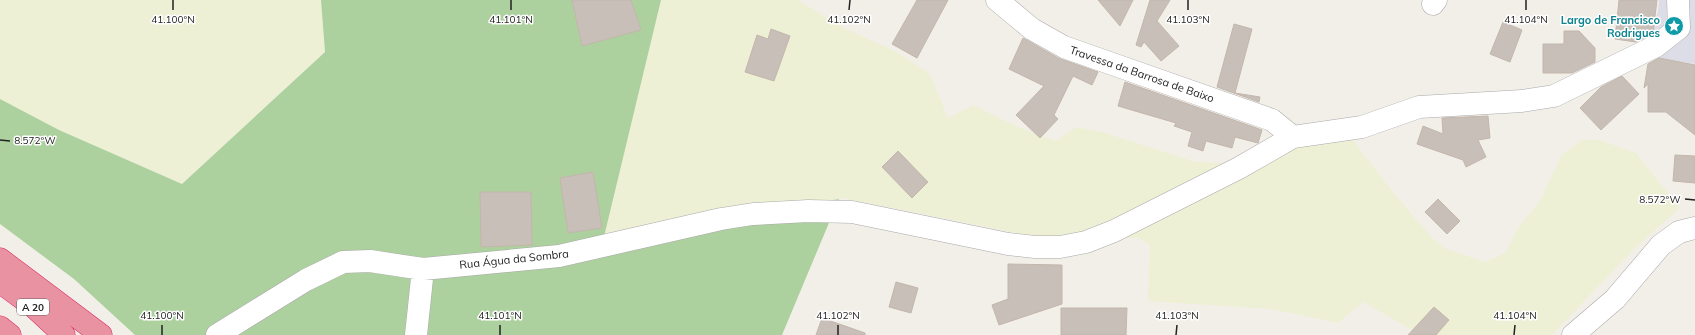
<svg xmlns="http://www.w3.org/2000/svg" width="1695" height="335" font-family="Mulish,sans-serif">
	<rect width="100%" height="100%" fill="#f2efe9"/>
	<!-- farmland -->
	<path fill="#eef0d5" d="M0,0h347l-1,32 -164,152 -182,-80z
		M661,0h137l46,28 53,24 33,22 18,44 25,-13 47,23 36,13 20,-14 29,6 91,29 57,2 59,-23 41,-1 38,50 42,49 14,10 38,13 20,-9 15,-28 20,-24 21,-45 20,-16h19l36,13 44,55 -47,42 -81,85h-131l-58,-33 -25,21 -67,-14 -123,-8 2,-56 -12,-7h-96l-199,-40 -179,30 -62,13z"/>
	<!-- forest -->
	<path fill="#add19e" d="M321,0h340l-58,241 61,-13 175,-29 -57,136h-647l-61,-56 -74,-55v-125l59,31 123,54 143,-132z"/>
	<!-- plaza -->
	<path fill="#dddde8" d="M1659,0h36v64l-42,-6 -5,-17 10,-30z"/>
	<!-- building -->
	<path fill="#c7bfb8" stroke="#c4b6ab" d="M572,0h59l10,30 -59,16z
		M917,0h31l-31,58 -25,-14z
		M1098,0h35l-13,26z
		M1150,0h20l-13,21 22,25 -18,15 -17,-19 -3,5 -5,-2z
		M1619,0h38l-4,33 -17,9 -21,-3z
		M1503,22l19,8 -12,32 -20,-8z
		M1234,24l18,5 -17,64 25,4 -1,5 -42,-15z
		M771,29l19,7 -16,45 -29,-9 12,-37 11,4z
		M1564,31h15l16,17v14l-23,11h-29v-29h21z
		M1023,38l35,20 40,14 -6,13 -19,-9 -19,39 4,4 -18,19 -24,-23 28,-29 -35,-17z
		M1659,58l36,7v70l-29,-23h-18v-28l-4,4 4,-24z
		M1622,76l17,18 -38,36 -21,-22 21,-21z
		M1125,82l137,48 -4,13 -23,-6 -3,11 -26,-7 -3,10 -15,-5 4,-14 -18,-6 2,-3 -58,-17z
		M1488,116l2,22 -12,2 8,17 -20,10 -3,-7 -46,-16 6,-18 20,8 -1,-16z
		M898,151l30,31 -16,16 -30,-31z
		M1675,155l20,1v27l-22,-2z
		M593,172l9,56 -34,5 -8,-55z
		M480,192h51l1,53 -51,2z
		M1438,199l22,22 -13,13 -22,-22z
		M1008,264l54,1v39l-63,21 -7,-20 16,-6z
		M896,282l22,6 -7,25 -22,-6z
		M1434,307l15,13 -13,15h-28z
		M1061,308h66l-1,27h-65z
		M822,318l43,15v2h-49z"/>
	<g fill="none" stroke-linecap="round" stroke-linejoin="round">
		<!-- minor casing -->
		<g stroke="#a9a9a9" stroke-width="23">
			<path id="minor" d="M997,0l35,29 32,18 208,73 21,17
				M1678,0l1,28
				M1433,4l3,-4
				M217,335l89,-55 37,-18 27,-1 53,8 136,-13 162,-37 32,-5 55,-3 44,1 156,32 27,3h25l26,-5 28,-11 125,-63 54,-31 69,-10 57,-20 103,-6 32,-5 102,-50 23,-18
				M416,335l7,-66
				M1573,335l42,-36 46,-54 18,-13 16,-4"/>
		</g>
		<!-- highway casing -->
		<g stroke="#dc2a67" stroke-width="23">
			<path id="highway" d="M0,259l101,76
				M0,282l34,25 30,28
				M0,327l10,8"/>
		</g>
		<!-- minor -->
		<use href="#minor" stroke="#fff" stroke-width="22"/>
		<!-- highway -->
		<use href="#highway" stroke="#e892a2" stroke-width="22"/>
	</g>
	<!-- ticks -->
	<path fill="none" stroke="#222" stroke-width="1.5" d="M173,10v-10M511,10v-10M849,10l1,-10M1188,10v-10M1526,10v-10M0,140l10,1M1685,199l10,1M162,335v-10M500,335v-10M838,335v-10M1176,335l1,-10M1514,335l1,-10"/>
	<!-- icons -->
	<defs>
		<g id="sight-disc" transform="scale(1)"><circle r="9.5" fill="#0f9aa8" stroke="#fff"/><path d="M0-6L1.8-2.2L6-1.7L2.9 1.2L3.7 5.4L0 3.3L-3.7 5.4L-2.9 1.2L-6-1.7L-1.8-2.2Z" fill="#fff"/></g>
	</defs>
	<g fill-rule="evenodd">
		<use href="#sight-disc" x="1674" y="26"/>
	</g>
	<g text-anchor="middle" stroke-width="3" stroke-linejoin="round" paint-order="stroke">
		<!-- shield labels -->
		<rect fill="#fff" stroke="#646464" stroke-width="1" x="17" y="299" width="32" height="16" rx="3"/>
		<g font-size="10" font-weight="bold" fill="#222">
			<text x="33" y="311">A 20</text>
		</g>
		<!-- culture labels -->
		<g font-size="11" font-weight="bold" fill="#0d838f" stroke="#fff" text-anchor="end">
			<text x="1660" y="24">Largo de Francisco<tspan x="1660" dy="13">Rodrigues</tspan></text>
		</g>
		<!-- street labels -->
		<g font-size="11" fill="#222" stroke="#fff">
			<text transform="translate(1142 74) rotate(19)" y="4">Travessa da Barrosa de Baixo</text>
			<text transform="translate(514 259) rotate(-6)" y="4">Rua Água da Sombra</text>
		</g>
	</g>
	<g font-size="10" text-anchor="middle" fill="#222" stroke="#fff" stroke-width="3" stroke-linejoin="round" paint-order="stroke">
		<text x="173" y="23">41.100°N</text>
		<text x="511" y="23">41.101°N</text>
		<text x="849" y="23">41.102°N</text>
		<text x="1188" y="23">41.103°N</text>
		<text x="1526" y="23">41.104°N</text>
		<text x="35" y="144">8.572°W</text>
		<text x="1660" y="203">8.572°W</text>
		<text x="162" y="319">41.100°N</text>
		<text x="500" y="319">41.101°N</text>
		<text x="838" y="319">41.102°N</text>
		<text x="1177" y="319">41.103°N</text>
		<text x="1515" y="319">41.104°N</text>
	</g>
</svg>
